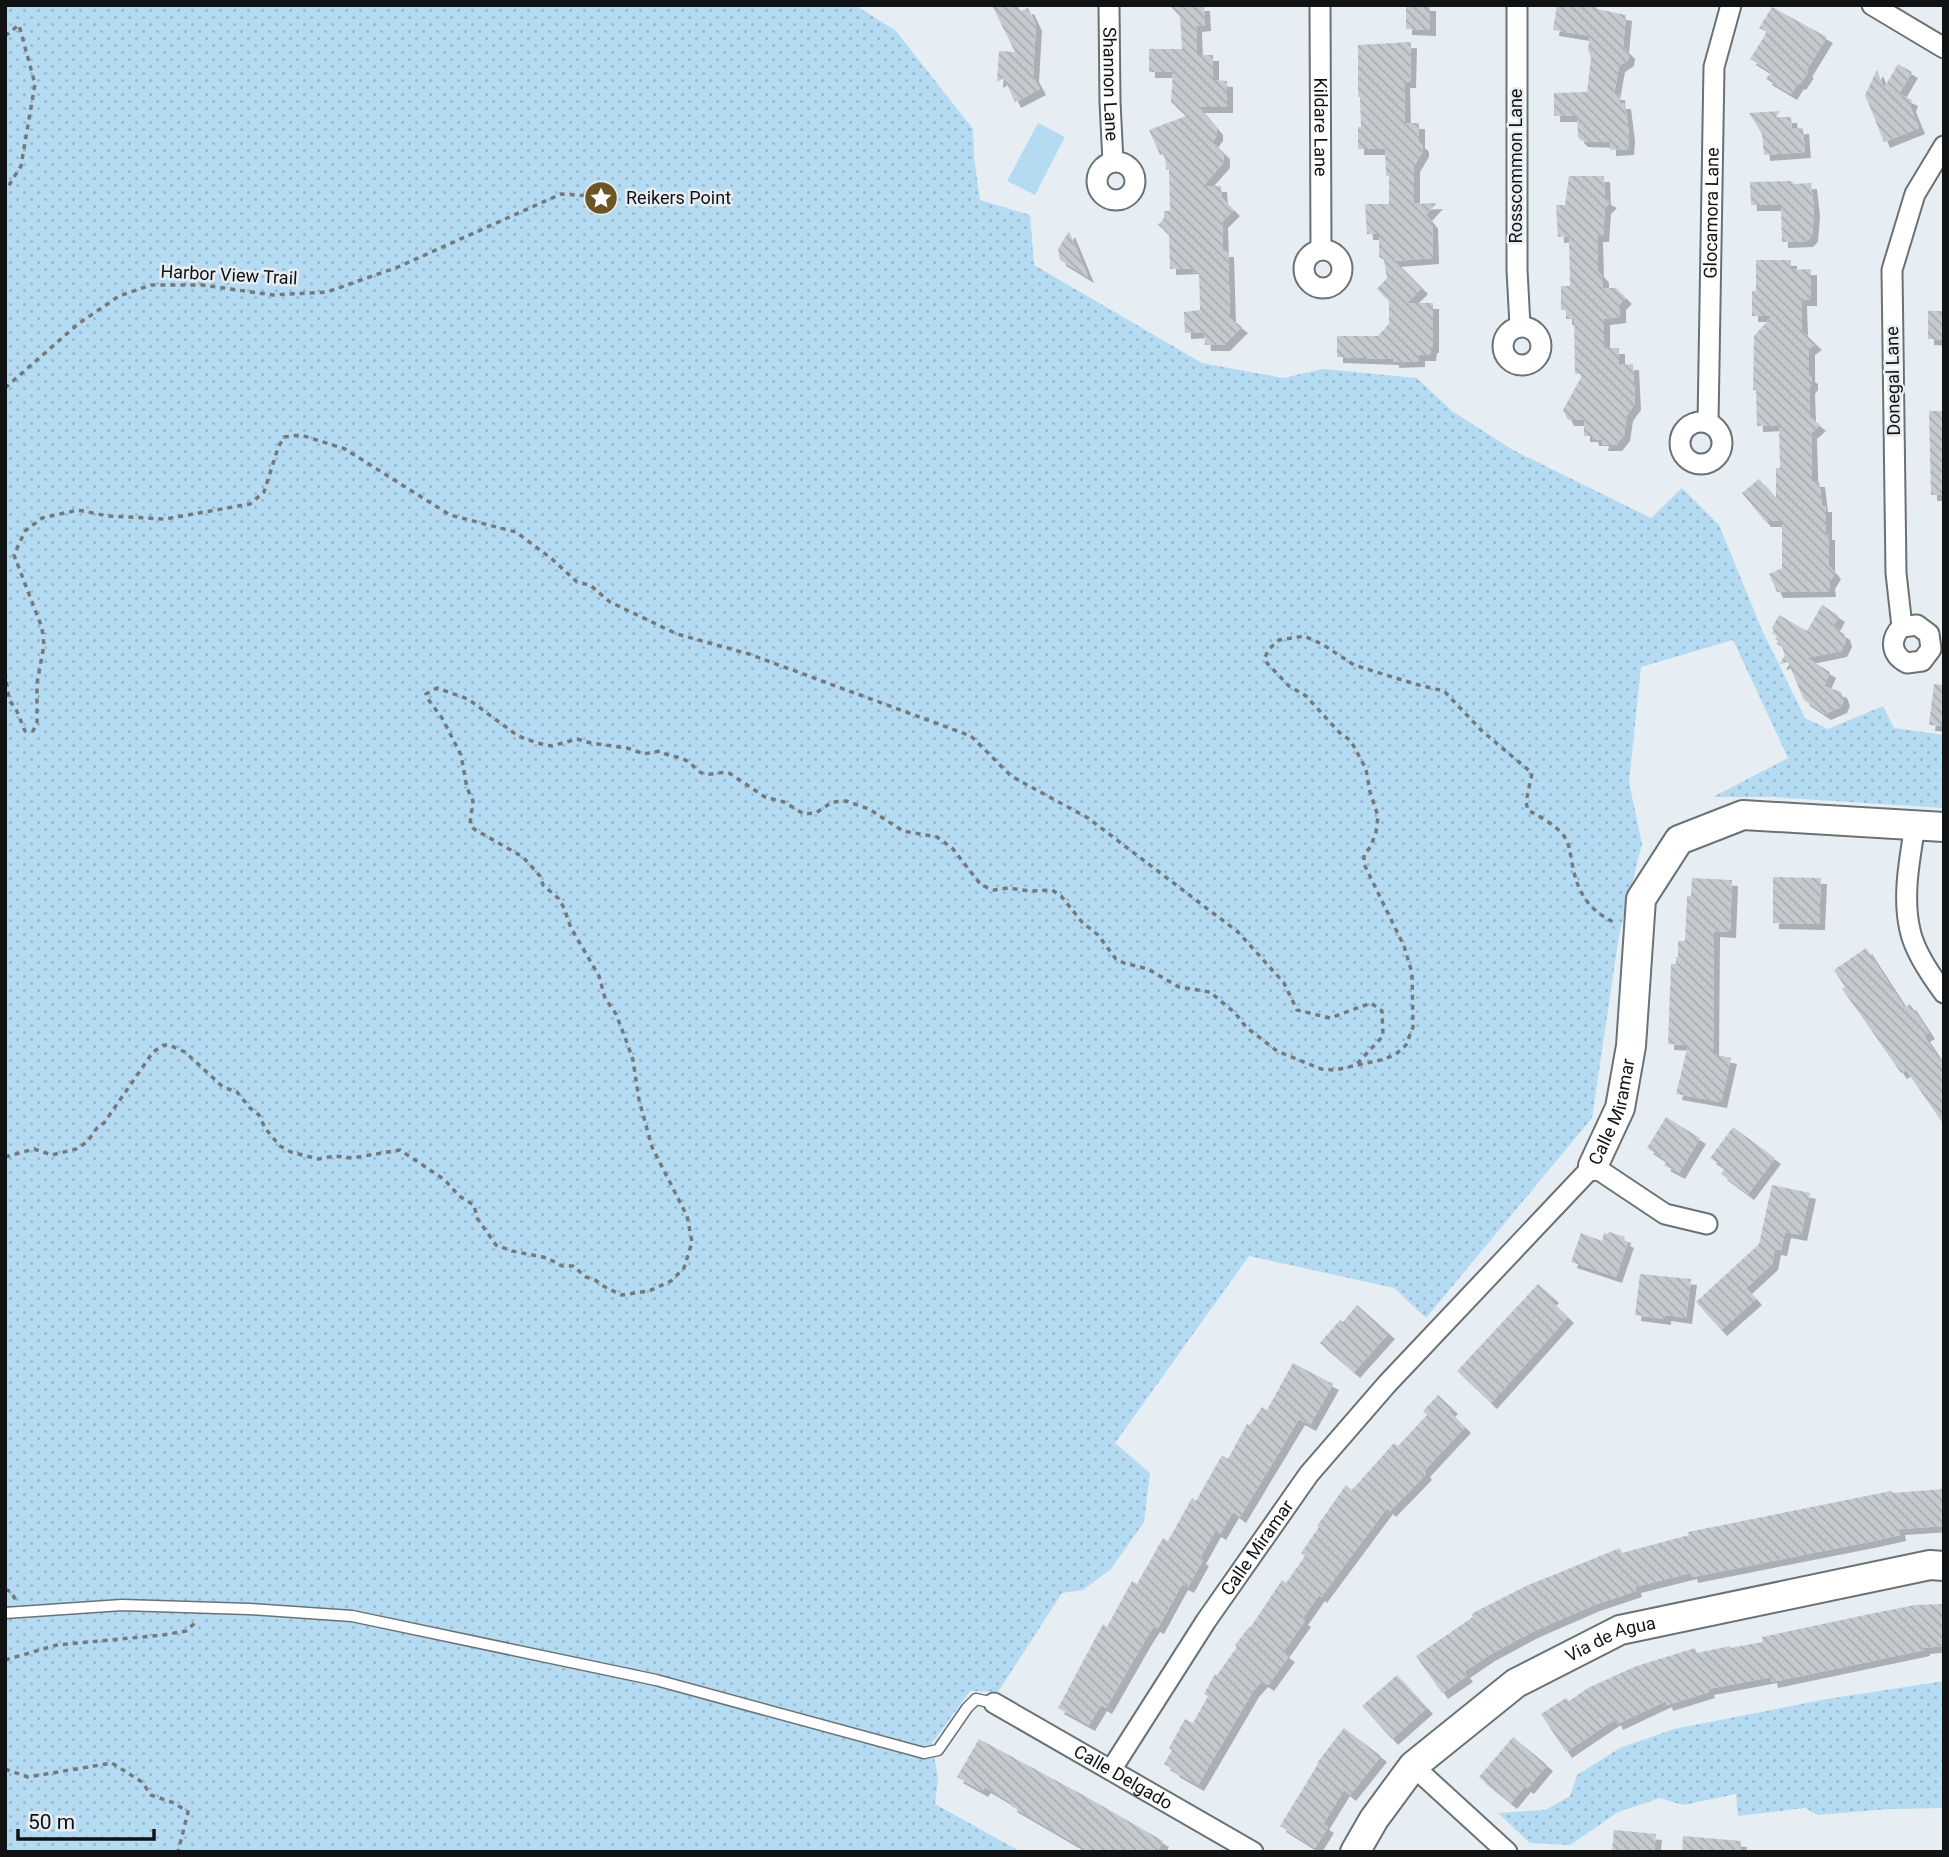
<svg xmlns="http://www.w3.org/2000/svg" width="1949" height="1857" font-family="Roboto,sans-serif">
	<defs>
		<pattern id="grass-dots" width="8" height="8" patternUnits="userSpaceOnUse" patternTransform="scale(1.75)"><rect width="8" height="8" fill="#b4dbf2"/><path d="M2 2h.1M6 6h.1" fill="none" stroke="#9abbcf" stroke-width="1.8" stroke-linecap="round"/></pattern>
		<pattern id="building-back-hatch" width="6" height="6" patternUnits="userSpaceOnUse" patternTransform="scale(1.75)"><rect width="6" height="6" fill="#c4cbcf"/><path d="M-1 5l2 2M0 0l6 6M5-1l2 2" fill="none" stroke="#a7adb1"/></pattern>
		<filter id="shadow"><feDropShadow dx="6" dy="6" stdDeviation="0" flood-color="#0004"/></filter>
	</defs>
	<rect width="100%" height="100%" fill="#e7eef3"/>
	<!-- grass -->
	<path fill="url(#grass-dots)" d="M5,5h850l41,26 77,98 1,28 6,43 50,15 4,50 168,98 81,15 40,-9 94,9 35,33 61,39 138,68 31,-30 37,37 43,105 43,88 23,11 55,-23 11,22 50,7v73l-172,-11h-59l75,-39 -55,-118 -92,27 -12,115 13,62 -23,92 -27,182 -166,200 -32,-30 -145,-32 -134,187 35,30 -6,49 -33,47 -28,21 -21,3 -64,99 -28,-1 -38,52 6,36 -3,25 86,48h-1016z
		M1944,1681v127l-56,1 -70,6 -13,-7 -67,8 -2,-22 -53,11 -23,-7 -42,14 -48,33 -40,-2 -32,-30 47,-3 25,-14 7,-21 43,-27 54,-19 153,-30z"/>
	<!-- pitch -->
	<path fill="#b4dbf2" d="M1038,123l27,14 -30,58 -28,-14z"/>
	<!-- building -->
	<path fill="url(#building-back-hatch)" filter="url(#shadow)" d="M992,5h26l2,6 8,-3 8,17 -3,51 7,13 -25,13 -11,-24 -7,4 2,-31 16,1z
		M1169,5h35l1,20 -9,1 1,29h16v25l14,1v26h-28l18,22v6l-5,7 12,11v9l-21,24h18l1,12 12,12 -12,12 1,29h5l2,67 12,9 -18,18h-19l-1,-13 -19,1 -1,-21 16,-2 -1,-38 -6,1v-5l-23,1 -1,-35 -11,-9 6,-7v-7h6l-1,-41 -3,-1 -1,-16 -5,2 -11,-25 37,-14 -15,-14 2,-30h-24v-23h33l-2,-33z
		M1406,5h24v25l-24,-1z
		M1557,5l40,2v2l29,6 -3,32 6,6 -1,7 -9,6 -5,28h5l1,9h5l4,32 -1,14 -18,1v-8l-28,-1 -4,-4 -1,-21h-23v-23l33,-1 4,-34 -3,-9 2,-13 -37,-6z
		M1772,7l55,30 -21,34 2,1 -8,12 -2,-1 -7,11 -25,-15 5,-7 -21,-13 17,-27 -8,-4z
		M1411,42l-1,40h-6l1,41h14v19l4,4v5l-9,15v38l23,-1 -11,12 6,8 1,35 -38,3 27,27 -15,15h26v44h-2l-1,8h-11v6l-26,1v-3l-56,-2v-21h41l11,-12v-23l-12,-12 10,-11 -3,-18 -5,-3v-23h-12l-2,-30h24v-28h-3l-1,-27h-27v-22h3l-1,-30h-2v-52z
		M1898,64l14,8 -13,22 13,6 -2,6 9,22 -35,14 -19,-47 12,-25 7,18z
		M1780,111l-4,6h15l1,12 11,-1 2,24 -41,3 -2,-21 -13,-21z
		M1569,176h35l1,23 6,3 -6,6 -2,28h-6l1,35 5,6v11h13l10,10 -6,6v13l-16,2v29h15v17l14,-1 2,40 -8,11 -3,20 -8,10h-14l1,-5h-10l-1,-4h-8v-16h-16l-5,-10 20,-36h-8l-1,-55h-8v-9h-5v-24h9l-1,-50 -11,1 -2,-32h9z
		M1791,181l3,3 17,-1 3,27 -2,26 -5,5 -25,1 -1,-37h-30l-1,-23z
		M1069,231l19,46 -28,-17 -2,-11z
		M1756,260h35v10l20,-1v31h-10l1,31 14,13 -7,5v27l3,2v6l-3,4 1,29 10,8 -9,8 1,35v13h7l3,25h4v28h3v32l6,7 -6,10 1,8 -53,1 -8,-18 13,-6v-47h-17l-23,-28 17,-14 17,20v-31h4l-1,-43 -22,1 -1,-36h-3l1,-54 18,-20h-20v-25h4z
		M1928,311h16v29l-16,-1z
		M1929,411h15v84h-13z
		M1822,605l17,11 -6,11 11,7 2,7 -5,10 -34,7 23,14 -6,14 17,6 3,8 -3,7 -16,7 -21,-14 -16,-38 -8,2 5,-9 -3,-8 -5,-3 1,-3 -3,-2 2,-3 -5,-3 2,-4 -2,-1 7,-13 28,16z
		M1934,684l10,1v41l-15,-1z
		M1773,877l48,1 -2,46 -46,-1z
		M1692,878l40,2 -2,52 -16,-1 -1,123 18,4 -10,44 -45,-8 12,-49 -20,-1 3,-80h5v-7h2v-16h7l2,-45h4z
		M1866,948l39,60 5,-4 19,29 -5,3 20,30v59l-38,-55 -5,3 -41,-59 -18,-25 3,-2 -11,-17z
		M1666,1117l34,21 -21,35 -15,-8 3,-4 -20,-13z
		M1733,1127l42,31 -27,36 -27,-20 4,-6 -15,-10z
		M1772,1185l38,8 -9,42 -16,-3 -4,18 -6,-1 -3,15 -26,24 10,11 -35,31 -25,-28 63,-58z
		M1609,1232l16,5 -1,3 4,2 -12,35 -45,-15 10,-29 21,8 2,-8 4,1z
		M1640,1274l51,5 -5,39 -21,-3v4l-30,-4z
		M1538,1284l15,13 -3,3 18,17 -77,86 -34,-32z
		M1357,1305l32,28 -35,39 -34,-29 20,-23 3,2z
		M1293,1363l40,21 -23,41 -11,-6 -59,98 -7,-5 -13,22 -5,-3 -15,27 3,2 -15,27 -6,-3 -24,44 -4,-2 -9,14 -39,68 -5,-3 -12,20 -31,-17 45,-84 4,3 25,-46 5,3 26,-46 5,3 24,-43 4,3 26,-46 6,4 19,-35 3,1 12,-18 5,3z
		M1438,1395l14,13 -3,3 16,16 -41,44 2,3 -36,37 -3,-3 -66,89 -2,-2 -17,24 3,2 -22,31 6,4 -21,29 -6,-4 -9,10 -55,94 -25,-14 1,-1 -10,-6 8,-14 -3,-2 16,-29 8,4 15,-27 -4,-2 11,-20 2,1 20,-28 -2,-2 14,-18 1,1 32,-48 4,3 19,-27 -4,-3 18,-26 -2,-1 29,-41 6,5 42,-47 4,3 29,-31 -4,-4z
		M1944,1489v37l-45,3 1,6 -27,6 -181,36 -1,-4 -56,14 1,4 -42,14 -60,26 -45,24 -25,17 3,4 -25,17 -26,-37 57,-39 -2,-3 55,-28 94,-38 2,5 67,-18 -1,-3 203,-41 1,2z
		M1944,1604v42l-20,2v2l-152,32 -1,-5 -63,12 1,3 -42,13 -1,-4 -49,23 -2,-5 -49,33 -25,-38 25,-16 3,3 19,-13 46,-21 61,-19 2,5 33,-7v2l33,-6 -1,-5 103,-22 50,-10z
		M1397,1675l30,33 -35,31 -30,-33z
		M1344,1728l37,28 -31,39 -6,-5 -21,34 5,3 -13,21 -35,-22 38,-62 -1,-1z
		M1513,1737l34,28 -19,23 -3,-2 -14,17 -32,-26z
		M979,1739l106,57 78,45 -6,11h-67l-79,-46 1,-3 -27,-16 -3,4 -25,-14z
		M1614,1830l42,4 -2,18h-42z
		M1683,1836l58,5 -1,11h-58z"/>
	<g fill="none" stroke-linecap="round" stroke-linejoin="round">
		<!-- lane casing -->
		<g stroke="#6b7275" stroke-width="13">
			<path id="lane" d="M5,1613l117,-8 127,4 103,7 304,64 268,73 14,-3 29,-42 9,-9 18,4"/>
		</g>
		<!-- street casing -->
		<g stroke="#6b7275" stroke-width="23">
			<g id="street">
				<path id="s1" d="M1109,5l1,97 3,60"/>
				<path id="s2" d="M1320,5l1,244"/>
				<path d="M1517,5v265l3,56"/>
				<path d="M1872,5l72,43"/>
				<circle cx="1116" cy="181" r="19"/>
				<circle cx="1323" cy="269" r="19"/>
				<circle cx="1522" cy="346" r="19"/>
				<circle cx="1701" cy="443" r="21"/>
				<path id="s3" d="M1708,423l6,-356 17,-62"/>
				<path d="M1902,627l15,-2 12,9 2,15 -9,12 -15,2c-16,-8 -18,-24 -5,-36l-6,-54 -4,-303 23,-76 29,-48"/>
				<path d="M1915,825c-5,33 -13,71 -5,105 4,20 22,47 34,63"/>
				<path id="s4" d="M994,1703l259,149"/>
				<path d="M1413,1766l94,86"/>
				<path id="s5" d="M1111,1770l95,-149 103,-147 78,-90 206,-218 72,48 42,10"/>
			</g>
		</g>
		<!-- secondary casing -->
		<g stroke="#6b7275" stroke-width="32">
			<g id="secondary">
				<path id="s6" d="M1593,1166l27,-58 11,-62 10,-147 38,-59 64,-25 201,12"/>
				<path id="s7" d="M1355,1852l19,-33 39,-53 103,-83 104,-53 310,-65 14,1"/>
			</g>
		</g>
		<!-- path -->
		<path stroke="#75797d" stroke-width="3.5" stroke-dasharray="5 5" stroke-linecap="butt" d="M5,36l14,-11 16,59 -14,82 -13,21 -3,1
			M5,388l73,-64 41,-28 32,-11h51l71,10 54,-3 71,-25 163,-73 31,2
			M5,672l4,28 7,9 9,22h8l4,-8v-40l7,-38 -2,-17 -28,-73 11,-24 17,-13 36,-8 30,6 57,3 85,-15 14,-12 14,-44 6,-11 17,-2 44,14 105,66 66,17 36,27 25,23 13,3 20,17 67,32 72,20 222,82 40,40 77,42 150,114 46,51 13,27 33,8 41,-15 11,8 1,25 -27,29
			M5,1157l29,-8 18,6 24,-6 11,-7 10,-14 7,-5 49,-71 11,-7h5l16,7 38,35 14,5 13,16 9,7 6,13 15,18 11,6 27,7 17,-3 17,2 48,-8 45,30 14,16 15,9 3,13 19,27 16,6 35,7 15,8h11l13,11 9,3 10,7 16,8 28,-4 22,-10 13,-13 8,-26 -5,-26 -35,-69 -13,-47 -6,-40 -7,-20 -10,-26 -11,-16 -6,-22 -28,-48 -7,-20 -5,-9 -16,-14 -3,-9 -17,-19 -49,-28 -4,-5 3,-23 -6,-13 -6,-33 -19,-37 -14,-19 -2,-5 11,-6 31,11 50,37 19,7 15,3 25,-7 14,4 36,5 17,6 16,-3c9,6 19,5 27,10 7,4 10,12 19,13 8,1 15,-3 23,-1l36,24 19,5 20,12 12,-1 16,-11 14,-1 23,8 34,22 34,6 16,12 28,36 13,5 14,-2 22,3 22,-1 9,6 21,26 16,13 18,24 8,4 24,6 31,18 31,5 25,21 11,14 31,24 44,18 14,1 50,-11 11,-5 10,-9 7,-18 -1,-54 -8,-27 -40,-82v-9l7,-9 5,-14 2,-16 -8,-24 -4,-23 -15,-28 -12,-9 -33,-36 -17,-10 -22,-23 -2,-6 4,-8 10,-9 25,-4 18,8 32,21 61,19 29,7 38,40 50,42 -6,29 2,8c12,7 28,15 36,26 6,9 6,17 8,27 5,28 16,48 44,60
			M5,1590l5,1 6,9
			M5,1660l52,-15 106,-10 23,-4 11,-10
			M5,1769l23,8 84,-14 30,19 9,13 23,8 14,9 -10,40"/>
		<!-- lane -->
		<use href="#lane" stroke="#fff" stroke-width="10"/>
		<!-- street -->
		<use href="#street" stroke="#fff" stroke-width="19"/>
		<!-- secondary -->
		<use href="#secondary" stroke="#fff" stroke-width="28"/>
	</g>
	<!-- icons -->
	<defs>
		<g id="sight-disc" transform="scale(1.75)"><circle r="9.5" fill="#6c5626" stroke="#e7eef3"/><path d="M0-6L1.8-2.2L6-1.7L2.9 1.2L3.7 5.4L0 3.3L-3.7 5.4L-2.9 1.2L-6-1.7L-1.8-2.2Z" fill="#fff"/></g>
	</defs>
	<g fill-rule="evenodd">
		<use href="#sight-disc" x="601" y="198"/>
	</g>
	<g text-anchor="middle" stroke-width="5" stroke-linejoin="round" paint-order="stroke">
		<!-- street labels -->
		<g font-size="18" fill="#101214" stroke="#e7eef3">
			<text dy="6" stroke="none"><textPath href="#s1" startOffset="79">Shannon Lane</textPath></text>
			<text dy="6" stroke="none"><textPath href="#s2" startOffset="122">Kildare Lane</textPath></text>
			<text transform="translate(1516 166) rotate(-90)" y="6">Rosscommon Lane</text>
			<text dy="6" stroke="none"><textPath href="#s3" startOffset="210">Glocamora Lane</textPath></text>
			<text transform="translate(229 275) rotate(3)" y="6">Harbor View Trail</text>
			<text transform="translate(1893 381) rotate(-91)" y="6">Donegal Lane</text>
			<text dy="6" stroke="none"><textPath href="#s6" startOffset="58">Calle Miramar</textPath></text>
			<text dy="6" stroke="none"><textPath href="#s5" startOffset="266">Calle Miramar</textPath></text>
			<text dy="6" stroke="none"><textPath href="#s7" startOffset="341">Via de Agua</textPath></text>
			<text dy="6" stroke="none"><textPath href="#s4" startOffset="149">Calle Delgado</textPath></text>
		</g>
		<!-- poi labels -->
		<g font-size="18" fill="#101214" stroke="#e7eef3" text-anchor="start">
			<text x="626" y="204">Reikers Point</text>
		</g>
	</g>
	<!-- border -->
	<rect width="1949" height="1857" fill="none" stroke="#101214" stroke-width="14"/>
	<!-- scale -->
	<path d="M18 1829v10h136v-10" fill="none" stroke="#101214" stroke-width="3.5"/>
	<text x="28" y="1829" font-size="21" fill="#101214" stroke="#e7eef3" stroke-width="5" paint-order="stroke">50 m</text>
</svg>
